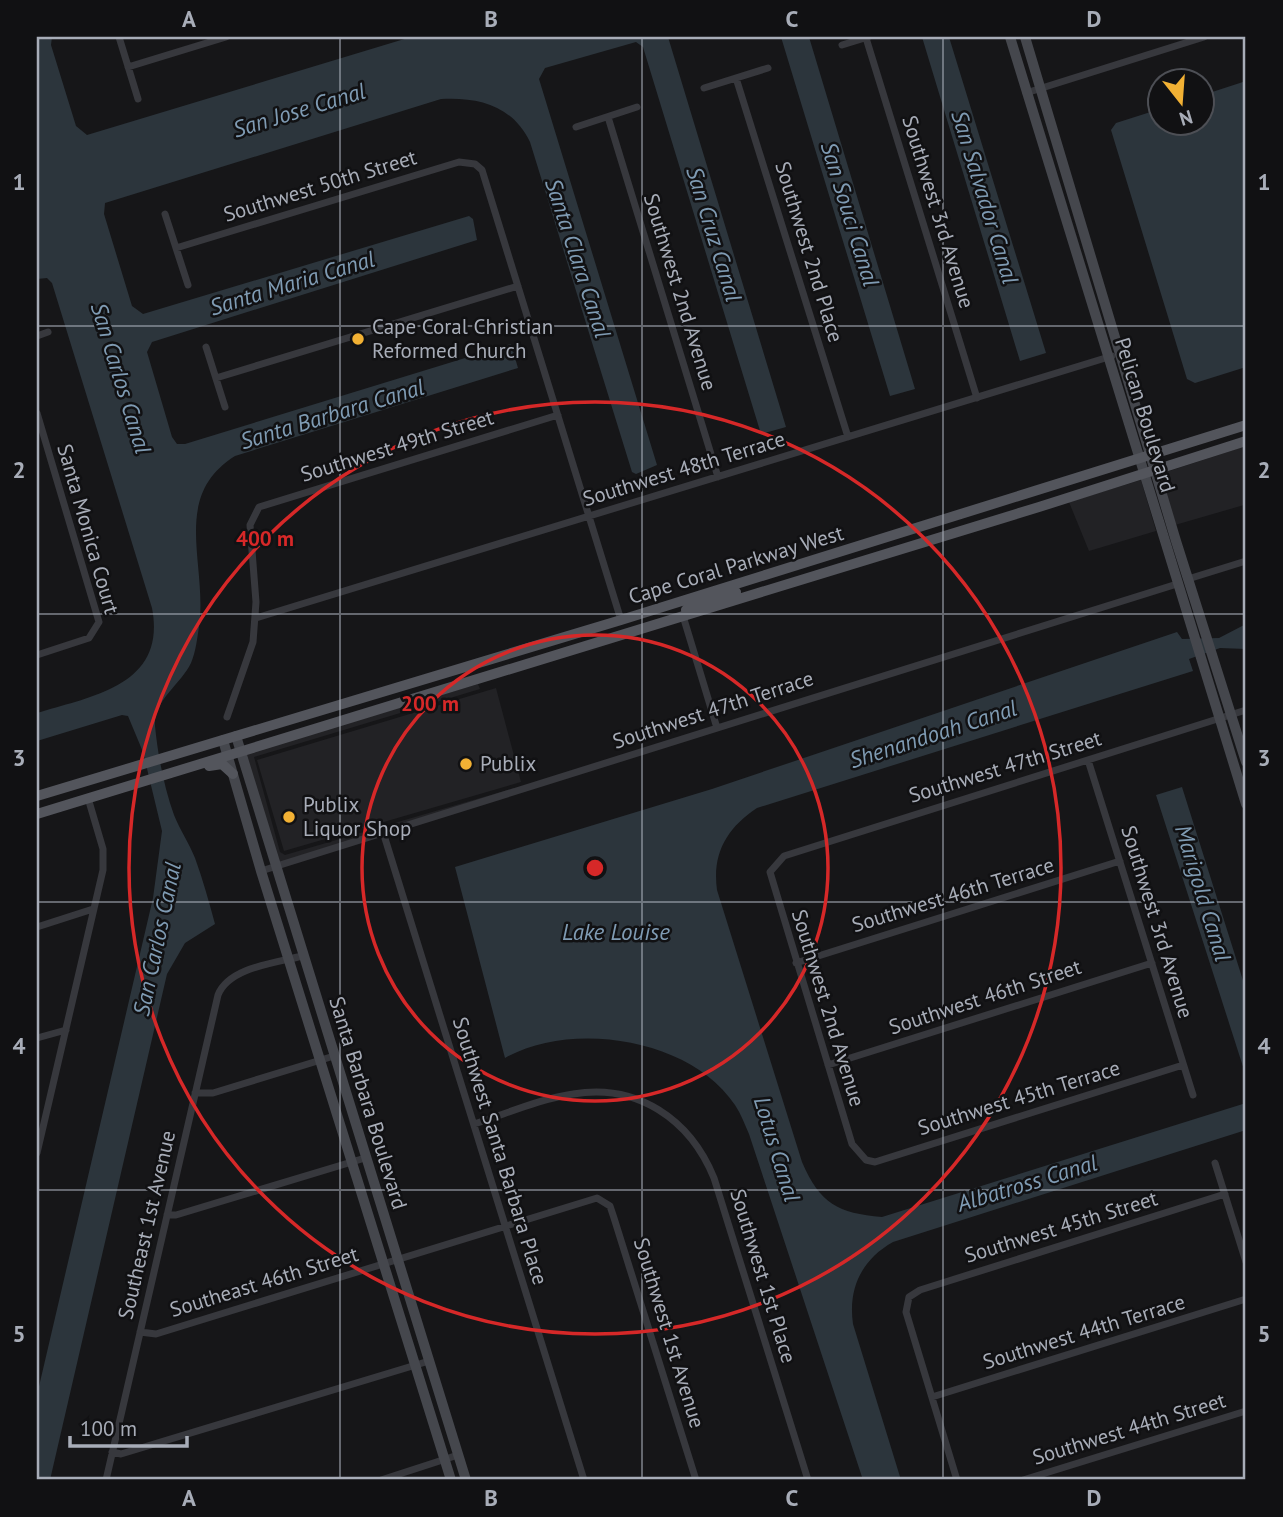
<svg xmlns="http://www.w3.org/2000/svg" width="1283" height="1517" font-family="'PT Sans',sans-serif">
	<rect width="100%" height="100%" fill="#161618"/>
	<!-- built -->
	<path fill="#222225" d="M1246,446v63l-2,-4 -69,20 -15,-51z
		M1141,480l15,51 -67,20 -20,-49z
		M478,684l2,5 -226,68 26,95 5,3 229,-67 1,4 -235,74 -34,-112z
		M496,688l25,94 -237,69 -27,-91z"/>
	<!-- water -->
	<path fill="#2c353c" d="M37,37h15l-1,8 25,81 11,9 324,-98h257l118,390 -25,7 -118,-387 -7,-5 -91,26 -6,11 118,386 -21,9 -4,-2 -102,-330c-18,-37 -52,-45 -89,-43l-336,104 -1,11 28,92 11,8 326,-98 4,3 4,21 -325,102 -5,10 25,85 5,7h8l326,-100 7,24 -283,88c-65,41 -27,108 -36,171 -2,12 -3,24 -8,36 -10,21 -38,38 -36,63 3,30 9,61 19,89 6,15 15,28 21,43 8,22 14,44 20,66l-30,19 -18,31 -117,506h-13v-85l116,-497 9,-67 -19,-79 -15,-36 -6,-1 -85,26v-28c54,-17 130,-27 115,-105l-100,-325 -5,-5 -10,1z
		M781,37h28l106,352 -25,7z
		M922,37h27l97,316 -26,8z
		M1246,81v286l-51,16 -8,-4 -76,-249 5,-7 44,-14v13h42l1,-27z
		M1246,624v25l-26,-1 -31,11 4,12 -436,137c-30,20 -45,45 -40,82l85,272c18,42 36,51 80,55l364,-114v27l-353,112c-32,18 -45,47 -40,82l48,156h-38l-114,-346c-4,-9 -8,-20 -14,-29 -44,-67 -164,-85 -230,-47l-50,-191 257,-78 465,-157 5,7 37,-1z
		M1182,787l64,203v86l-90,-281z"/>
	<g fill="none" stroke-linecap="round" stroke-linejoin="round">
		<!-- street -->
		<path stroke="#37383d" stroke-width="7" d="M119,37l19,62
			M866,38l111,360
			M842,45l26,-8
			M128,67l98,-30
			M736,78l112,359
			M704,88l64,-20
			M1026,93l178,-56
			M608,117l110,360
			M576,127l61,-20
			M165,214l23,71
			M176,248l283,-86 16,2 7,6 139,450
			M37,336l11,-4
			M206,347l19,60
			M216,378l302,-92
			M37,413l62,209 -10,16 -52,17
			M1188,579l58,-18
			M683,616l34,112
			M256,618l856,-262
			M227,717l26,-75 3,-40 -6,-77 9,-18 299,-92
			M1088,760l105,335
			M383,832l201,648
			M261,871l916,-287
			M37,927l56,-18
			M796,963l324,-102
			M37,1038l29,-8
			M828,1065l324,-102
			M1183,1065l-308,97 -9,-2 -14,-16 -82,-272 14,-16 462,-146
			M195,1093h18l121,-37
			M474,1124c32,-10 65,-25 99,-30 64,-11 117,25 141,84l94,302
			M37,1153l66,-283v-21l-15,-51
			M1215,1163l31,99
			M167,1215h9l189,-57
			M140,1332l16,2 441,-136 13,8 4,12 82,262
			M932,1397l314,-98
			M112,1452l9,2 308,-93
			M106,1480l112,-485c11,-28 58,-32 84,-39
			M381,1480l77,-25
			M957,1480l-51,-168 3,-15 11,-7 305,-96
			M1023,1480l223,-69"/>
		<!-- secondary -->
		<path stroke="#45474d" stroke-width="10" d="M1010,37l236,767
			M1025,37l151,504 70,221
			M236,736l230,744
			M223,740l38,131 190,609"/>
		<!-- primary -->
		<path stroke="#53555c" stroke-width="10" d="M686,610l50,-18
			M209,766l13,-2 11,10
			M37,796l584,-176 625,-195
			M37,814l1002,-307 207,-66"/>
	</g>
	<!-- grid -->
	<path fill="none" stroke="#a8adb8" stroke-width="2" stroke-opacity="0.55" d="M340,37v1443M642,37v1443M943,37v1443M37,326h1209M37,614h1209M37,902h1209M37,1190h1209"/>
	<!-- distance rings -->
	<g fill="none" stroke="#d62828" stroke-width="3.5">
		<circle cx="595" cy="868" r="233"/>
		<circle cx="595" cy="868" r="466"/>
	</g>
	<!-- markers -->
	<g fill="#f2b134" stroke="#111113" stroke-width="2.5">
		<circle cx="358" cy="339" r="7"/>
		<circle cx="466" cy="764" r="7"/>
		<circle cx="289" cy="817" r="7"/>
	</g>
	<g text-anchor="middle" stroke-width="5" stroke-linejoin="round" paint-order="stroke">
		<!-- street labels -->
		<g font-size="21" fill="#a8adb8" stroke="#111113">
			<text transform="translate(320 186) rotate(-17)" y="7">Southwest 50th Street</text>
			<text transform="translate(938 212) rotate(73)" y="7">Southwest 3rd Avenue</text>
			<text transform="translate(809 252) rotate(73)" y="7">Southwest 2nd Place</text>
			<text transform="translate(680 292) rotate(73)" y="7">Southwest 2nd Avenue</text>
			<text transform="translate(1145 415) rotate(73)" y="7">Pelican Boulevard</text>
			<text transform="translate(397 446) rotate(-17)" y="7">Southwest 49th Street</text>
			<text transform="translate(684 469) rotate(-17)" y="7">Southwest 48th Terrace</text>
			<text transform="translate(88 529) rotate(74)" y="7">Santa Monica Court</text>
			<text transform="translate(736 565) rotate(-17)" y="7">Cape Coral Parkway West</text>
			<text transform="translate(713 710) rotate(-18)" y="7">Southwest 47th Terrace</text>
			<text transform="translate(1005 767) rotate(-17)" y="7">Southwest 47th Street</text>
			<text transform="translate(953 895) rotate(-17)" y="7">Southwest 46th Terrace</text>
			<text transform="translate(1157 922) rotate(73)" y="7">Southwest 3rd Avenue</text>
			<text transform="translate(985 997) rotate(-18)" y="7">Southwest 46th Street</text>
			<text transform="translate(828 1008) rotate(73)" y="7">Southwest 2nd Avenue</text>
			<text transform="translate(1019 1098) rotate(-17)" y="7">Southwest 45th Terrace</text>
			<text transform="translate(368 1103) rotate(73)" y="7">Santa Barbara Boulevard</text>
			<text transform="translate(500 1151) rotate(73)" y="7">Southwest Santa Barbara Place</text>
			<text transform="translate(147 1225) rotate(-77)" y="7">Southeast 1st Avenue</text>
			<text transform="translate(1061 1227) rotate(-17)" y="7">Southwest 45th Street</text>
			<text transform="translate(763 1276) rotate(73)" y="7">Southwest 1st Place</text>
			<text transform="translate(264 1282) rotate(-17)" y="7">Southeast 46th Street</text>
			<text transform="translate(1084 1332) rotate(-17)" y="7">Southwest 44th Terrace</text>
			<text transform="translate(669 1333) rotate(73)" y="7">Southwest 1st Avenue</text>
			<text transform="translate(1129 1429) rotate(-17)" y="7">Southwest 44th Street</text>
		</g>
		<!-- poi labels -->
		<g font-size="21" fill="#a8adb8" stroke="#111113" text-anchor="start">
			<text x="372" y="334">Cape Coral Christian<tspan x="372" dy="24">Reformed Church</tspan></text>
			<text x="480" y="771">Publix</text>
			<text x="303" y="812">Publix<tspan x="303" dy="24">Liquor Shop</tspan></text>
		</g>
		<!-- water labels -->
		<g font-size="23" font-style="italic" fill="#7f9bb3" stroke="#111113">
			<text transform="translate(299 110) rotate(-17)" y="8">San Jose Canal</text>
			<text transform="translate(985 197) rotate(73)" y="8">San Salvador Canal</text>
			<text transform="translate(850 214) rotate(73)" y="8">San Souci Canal</text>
			<text transform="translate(714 234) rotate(73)" y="8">San Cruz Canal</text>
			<text transform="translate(578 258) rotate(72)" y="8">Santa Clara Canal</text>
			<text transform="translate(292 283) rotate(-17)" y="8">Santa Maria Canal</text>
			<text transform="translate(121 378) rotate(73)" y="8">San Carlos Canal</text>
			<text transform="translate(332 414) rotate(-17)" y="8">Santa Barbara Canal</text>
			<text transform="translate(933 734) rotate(-18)" y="8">Shenandoah Canal</text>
			<text transform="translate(1203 893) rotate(73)" y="8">Marigold Canal</text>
			<text x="616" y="940">Lake Louise</text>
			<text transform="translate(157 939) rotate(-78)" y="8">San Carlos Canal</text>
			<text transform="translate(777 1149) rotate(73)" y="8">Lotus Canal</text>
			<text transform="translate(1027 1183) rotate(-17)" y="8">Albatross Canal</text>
		</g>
	</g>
	<circle cx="595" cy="868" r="10" fill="#d62828" stroke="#111113" stroke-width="3.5"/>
	<g font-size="21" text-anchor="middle" font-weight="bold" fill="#d62828" stroke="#111113" stroke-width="5" stroke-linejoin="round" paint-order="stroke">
		<text x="265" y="546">400 m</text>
		<text x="430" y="711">200 m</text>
	</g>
	<!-- border -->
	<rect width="1283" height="1517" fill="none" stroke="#111113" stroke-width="77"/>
	<!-- north arrow -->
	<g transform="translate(1181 102) rotate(163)"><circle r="33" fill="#111113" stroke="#4d4f55" stroke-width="2"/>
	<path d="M0-5L12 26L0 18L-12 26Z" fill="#f2b134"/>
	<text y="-10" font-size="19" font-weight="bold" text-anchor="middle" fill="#a8adb8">N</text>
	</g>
	<!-- scale -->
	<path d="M70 1436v10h117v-10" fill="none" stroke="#a8adb8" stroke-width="3.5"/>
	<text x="80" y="1436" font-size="21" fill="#a8adb8" stroke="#111113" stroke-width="5" paint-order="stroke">100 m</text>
	<rect x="38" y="38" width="1206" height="1440" fill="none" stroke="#a8adb8" stroke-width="2.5"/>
	<g font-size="23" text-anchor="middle" font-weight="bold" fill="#a8adb8">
		<text x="189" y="27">A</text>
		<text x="491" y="27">B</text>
		<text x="792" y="27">C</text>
		<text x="1094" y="27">D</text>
		<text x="19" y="190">1</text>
		<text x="1264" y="190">1</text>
		<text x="19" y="478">2</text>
		<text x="1264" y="478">2</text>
		<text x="19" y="766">3</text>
		<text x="1264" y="766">3</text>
		<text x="19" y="1054">4</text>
		<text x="1264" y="1054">4</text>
		<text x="19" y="1342">5</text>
		<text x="1264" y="1342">5</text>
		<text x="189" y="1506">A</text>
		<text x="491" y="1506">B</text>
		<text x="792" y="1506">C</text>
		<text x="1094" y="1506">D</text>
	</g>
</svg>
